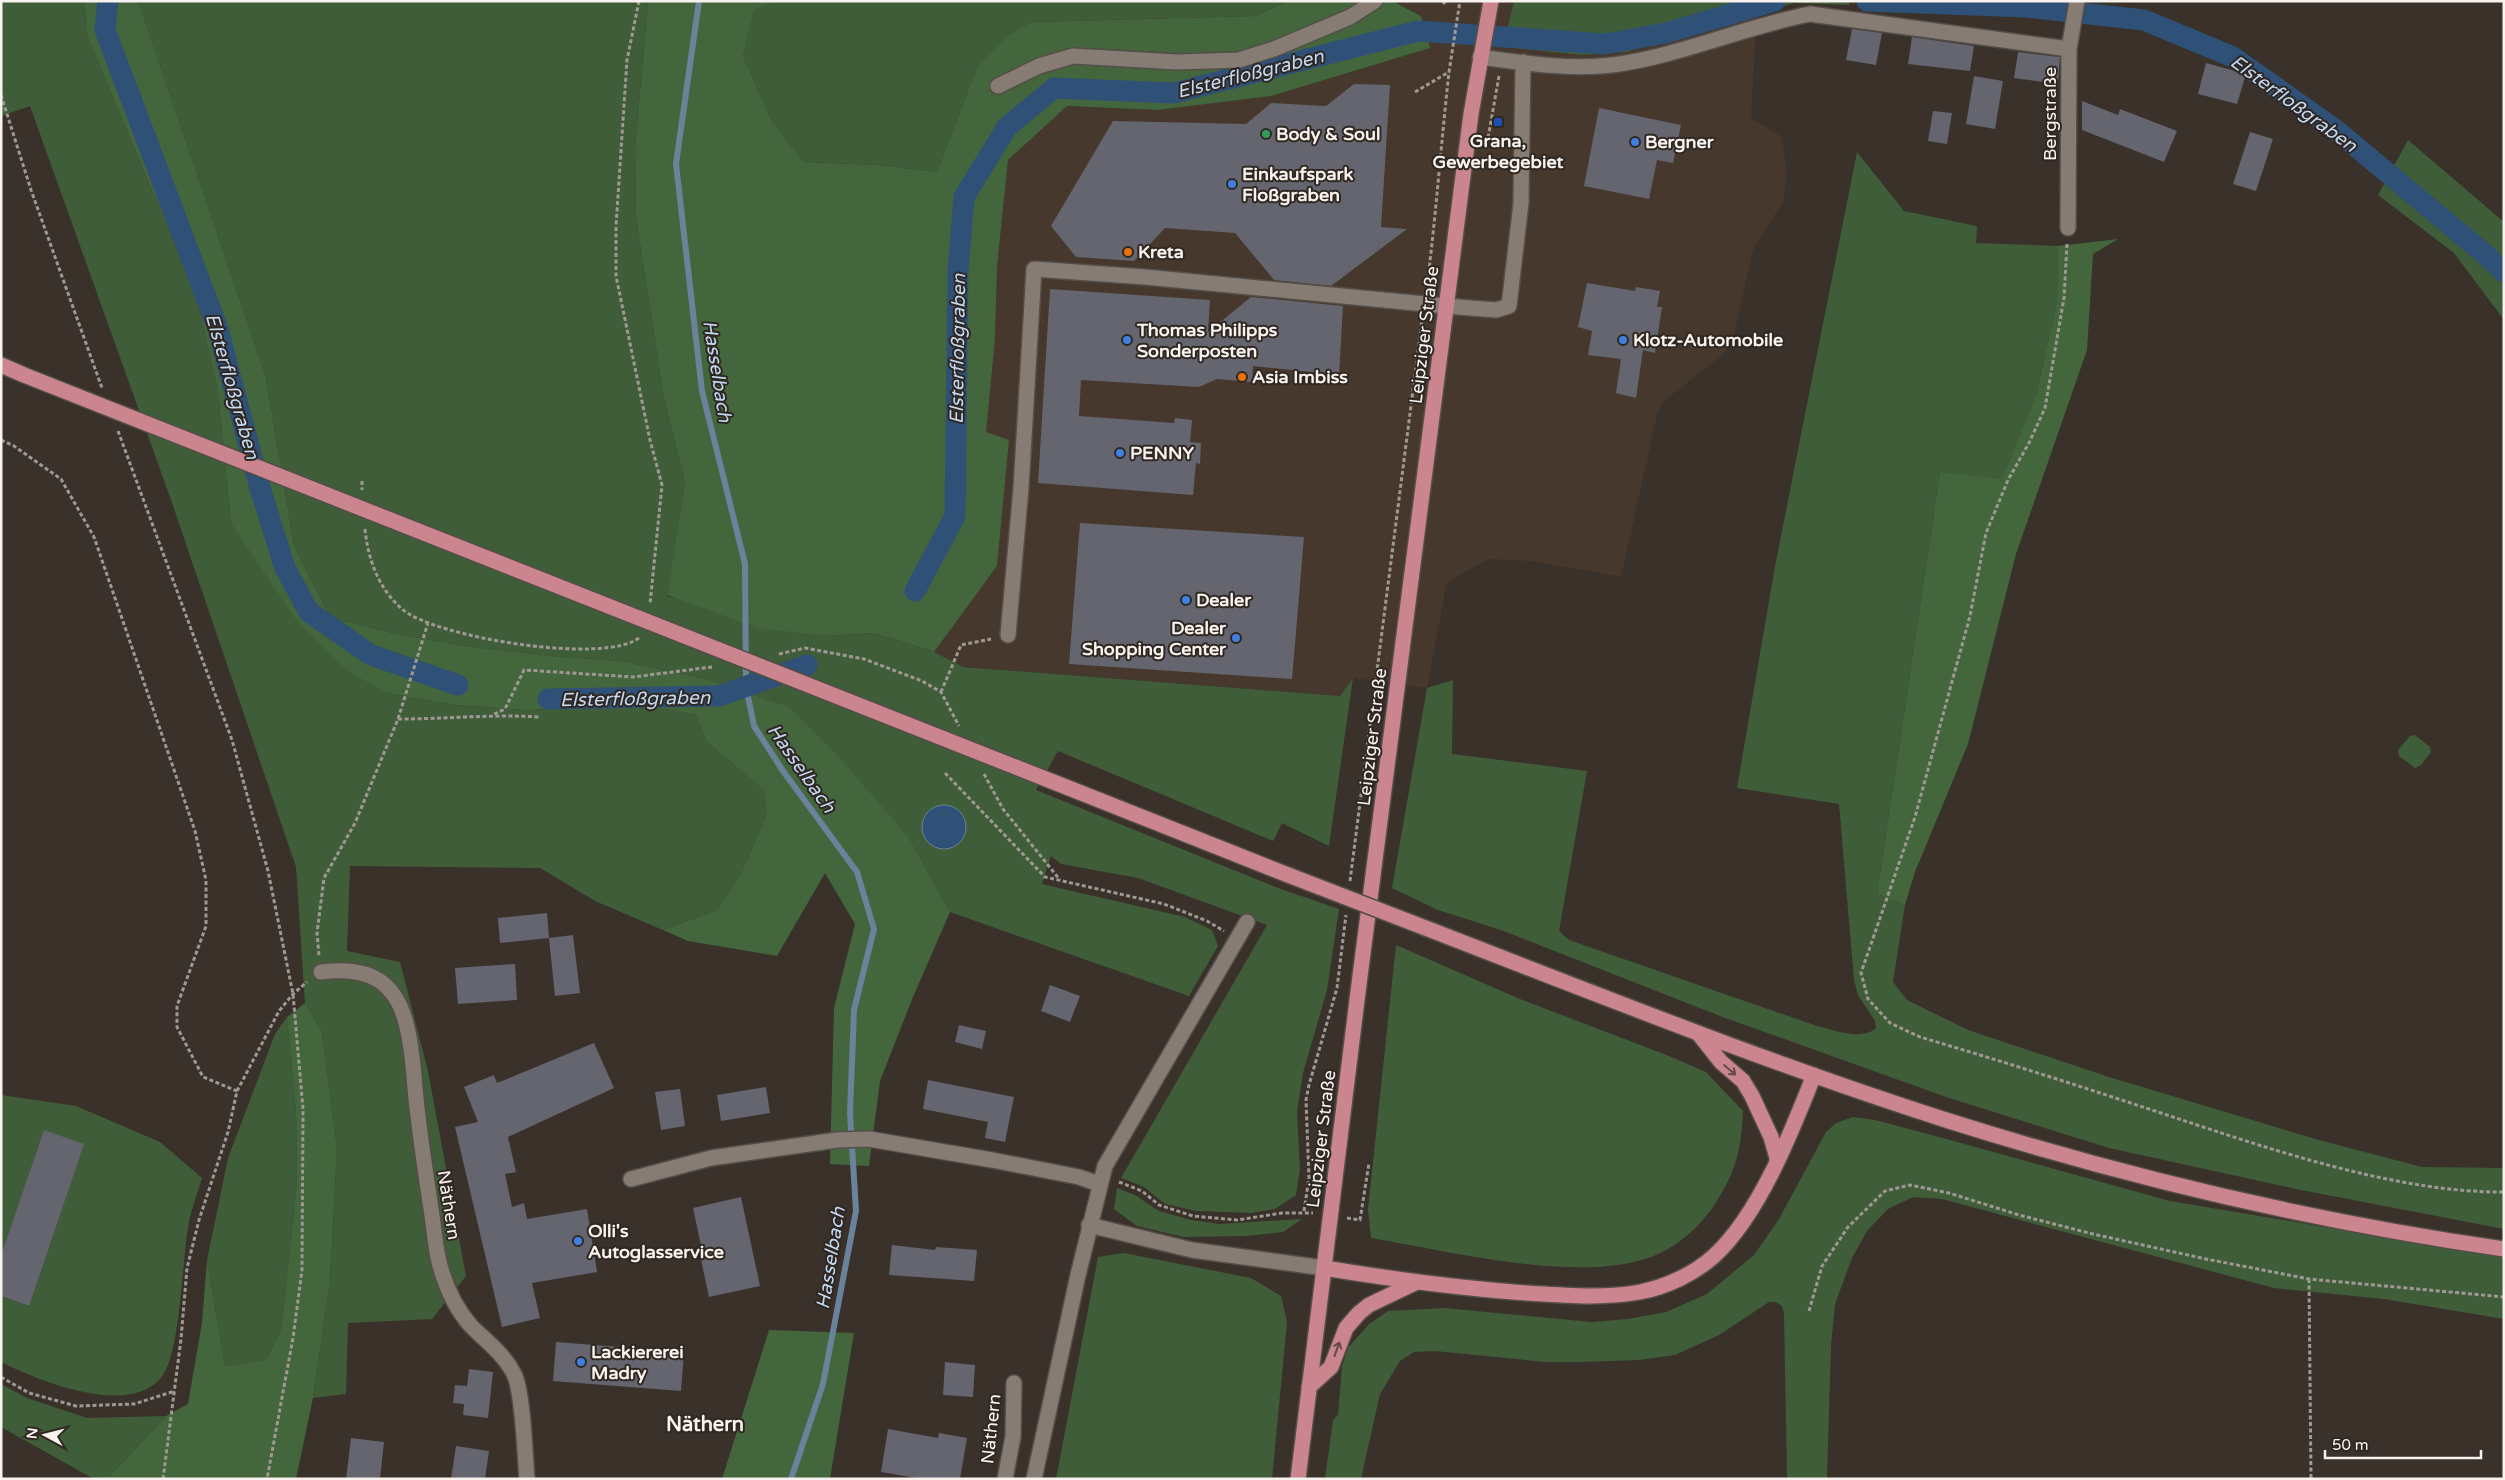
<svg xmlns="http://www.w3.org/2000/svg" width="2505" height="1480" font-family="'Varela Round',sans-serif">
	<rect width="100%" height="100%" fill="#39312a"/>
	<!-- built -->
	<path fill="#46382d" d="M1392,1h122l-11,46 79,8 44,-3 131,-39 -6,105 31,19 5,37 -3,26 -31,50 -20,90 -4,7 -9,10 -55,43 -7,11 -37,166 -88,-16 -45,-2 -41,24 -20,105 -74,-10 -13,18 -377,-29 -29,-15 63,-86 12,-126 -24,-8 10,-93 2,-72 11,-107 59,-54 90,4 114,-14 159,-48 -9,-32z"/>
	<!-- green -->
	<path fill="#405d39" d="M1,1h83l3,35 110,261 21,95 13,131 156,170 69,12 70,5 86,-4 52,3 31,5 12,28 56,48 4,24 -26,59 -24,37 -54,20 -68,-29 -55,-33 -190,-2 -3,85 53,11 28,109 38,205 -34,43 -84,4 -2,71 -33,4 17,-116 7,-134 -15,-117 -17,-28 -9,-136 -125,-367 -141,-394 -29,10z
		M136,1h512l-13,147 1,70 28,181 21,83 -18,114 160,40 47,-3 60,19 29,15 377,29 13,-18 -24,168 -47,-23 -9,18 -215,-90 -22,39 242,98 61,21 -12,81 -24,83 -6,39 3,57 -4,26 -21,14 -24,4 -55,-2 -31,-7 -21,-17 -23,-9 146,-253 -129,-47 -77,-14 -10,-8 -9,28 143,33 27,13 6,16 -29,50 -239,-84 -40,-73 -122,-132 -82,-28 -85,-18 -60,-4 -98,-11 -75,-14 -58,-15 -36,-72 -28,-168 -126,-371z
		M777,1h510l-31,15 -224,6 -55,45 -40,105 -59,-7 -74,-3 -31,-39 -30,-67 11,-48z
		M1514,1h336l-1,4 -55,-2 -168,49 -44,3 -79,-8z
		M2408,140l96,82v98l-50,-67 -76,-58z
		M1857,152l47,59 73,15 -1,17 82,3 -1,56 -21,93 -34,85 -62,-8 -63,422 28,11 -12,77 14,18 61,30 141,47 206,62 107,28 82,1v61l-203,-39 -192,-42 -160,-50 -229,-82 -219,-86 -63,-20 -46,-22 35,-200 26,-8 -1,74 135,17 -28,160 10,9 248,86c16,4 45,15 59,2l-1,-7 -17,-26 -4,-15 -15,-176 -102,-16 38,-222z
		M2415,735l15,12 1,5 -10,13 -6,3 -16,-12 -1,-6 12,-14z
		M1396,945l124,54 149,57 37,16 37,39c-2,41 -7,61 -30,96 -19,27 -46,48 -79,55 -75,17 -186,-11 -263,-24l-3,-29z
		M287,1017l9,96 1,69 -16,148 -15,30 -41,6 -18,-106 21,-102 47,-124z
		M1,1095l75,11 84,36 42,36c-4,14 -10,29 -13,44 -7,35 -8,127 -26,153 -31,44 -124,6 -162,-13v-66l27,10 16,-175 -43,124z
		M1853,1117l22,3 79,21 216,60 334,56v62l-120,-20 -110,-11 -332,-89 -29,-2 -25,12 -21,22 -15,27 -17,46 -4,41 -4,134h-40l-3,-166 -2,-7 -6,-4h-7l-50,33 -44,20 -36,5 -60,2h-34l-110,-11 -21,1 -14,9 -20,33 -19,85h-36l8,-59 5,-5 4,-49 6,-18 21,-24 19,-13 56,-3 147,14 37,-3 38,-7 41,-18 47,-39 25,-36 47,-87 10,-9z
		M1117,1188l18,7 24,16 32,9 28,4 83,-5 -19,13 -37,4 -62,1 -47,-11 -23,-17z
		M1124,1253l127,25 30,18 6,26 -15,157h-216l42,-222z
		M1,1384l26,14 60,20 79,-2 -59,63h-13l-93,-52z"/>
	<!-- forest -->
	<path fill="#44663d" d="M84,1h52l4,5 126,371 28,168 36,72 58,15 75,14 98,11 60,4 85,18 83,28 57,58 64,74 40,73 -37,85 -33,84 -11,85 -39,-2 4,-156 21,-84 -30,-51 -48,83 -89,-15 -25,-11 54,-20 24,-37 26,-59 -4,-24 -56,-48 -12,-28 -31,-5 -52,-3 -86,4 -70,-5 -69,-12 -32,-18 -20,-15 -41,-43 -63,-94 -13,-131 -21,-95 -110,-261z
		M648,1h129l-23,8 -11,47 30,67 31,39 74,3 59,7 40,-105 29,-30 26,-15 224,-6 31,-15h105l29,15 9,32 -159,48 -114,14 -90,-4 -59,54 -11,107 -2,72 -9,93 23,8 -12,126 -63,86 -60,-19 -47,3 -69,-8 -91,-33 18,-113 -21,-83 -28,-181 -1,-70z
		M2118,239l-25,15 -6,96 -71,204 -48,190 -53,128 -10,33 -28,-11 63,-422 62,7 34,-84 21,-93 1,-56z
		M305,1003l17,28 15,117 -7,134 -17,116 -17,81h-189l59,-63 22,-12 14,-82 5,-62 18,106 41,-6 15,-30 16,-148 -1,-69 -9,-96z
		M769,1330l85,3 -24,146h-108z"/>
	<!-- water -->
	<path fill="#2f5177" stroke="#6b829b" d="M922 827a22 22 0 1 1 44 0a22 22 0 1 1-44 0Z"/>
	<g fill="none" stroke-linecap="round" stroke-linejoin="round">
		<!-- stream -->
		<path stroke="#6b829b" stroke-width="6" d="M699,1l-23,163 26,227 43,173 1,123 8,39 29,45 74,101 17,57 -20,81 -4,103 6,98 -33,173 -32,95"/>
		<!-- canal -->
		<path stroke="#2f5177" stroke-width="21" d="M108,1l-3,29 113,299 42,159 25,80 24,44 62,43 87,30
			M1867,1l159,6 118,13 89,37 103,73 150,125 18,17
			M915,591l40,-75 3,-245 6,-74 43,-70 47,-39 120,5 244,-62 187,13 61,-11 109,-32
			M548,699l171,-3 88,-31"/>
	</g>
	<!-- building -->
	<path fill="#64656f" d="M1852,29l30,4 -6,32 -30,-5z
		M1912,37l62,9 -4,25 -62,-7z
		M2018,52l42,5 -2,27 -44,-6z
		M2206,63l40,11 -9,30 -39,-10z
		M1974,76l29,5 -8,48 -29,-5z
		M1354,84l36,1 -9,142 26,2 -76,57 -57,-6 -39,-47 -70,-5 -31,33 -58,-4 -25,-31 62,-105 133,3 25,-21 55,3z
		M2082,101l36,14 2,-6 57,22 -13,31 -82,-32z
		M1599,108l82,17 -8,38 -16,-3 -8,39 -65,-13z
		M1933,111l19,2 -5,31 -19,-3z
		M2250,132l23,7 -17,52 -23,-7z
		M1587,283l48,8 1,-4 24,4 -3,16h5l-7,46 -12,-3 -7,48 -20,-5 5,-34 -33,-4 4,-24 -14,-4z
		M1050,289l160,11 -2,32 43,-35 92,9 -4,69 -86,-9 -1,16 -35,-3 -18,8 -118,-7 -2,36 95,7 1,-5 17,2 -2,22 11,1 -1,21 -4,-1 -3,32 -155,-12z
		M1080,523l224,14 -12,142 -223,-15z
		M547,913l2,25 -49,5 -2,-25z
		M573,935l7,58 -25,3 -6,-58z
		M515,964l2,36 -59,4 -3,-36z
		M1050,985l30,11 -10,26 -29,-11z
		M959,1025l27,6 -4,18 -27,-7z
		M594,1043l20,45 -106,49 8,35 -11,2 7,33 12,-4 3,16 60,-10 10,63 -65,11 8,35 -38,9 -47,-200 23,-5 -14,-35 30,-12 3,8z
		M928,1080l86,17 -9,45 -20,-4 3,-16 -65,-13z
		M766,1087l4,26 -49,8 -4,-26z
		M680,1089l5,37 -24,4 -6,-38z
		M44,1130l40,14 -55,162 -28,-10v-41z
		M741,1197l19,89 -51,11 -9,-42h3l-10,-47z
		M892,1245l43,5 1,-3 41,3 -3,31 -85,-6z
		M556,1342l128,10 -3,39 -128,-10z
		M945,1362l30,3 -2,32 -30,-2z
		M469,1369l24,3 -5,46 -25,-3 1,-11 -11,-1 2,-18 12,1z
		M888,1429l50,9 1,-5 28,5 -7,41h-38l-41,-7z
		M351,1438l33,4 -4,37h-34z
		M456,1446l33,5 -4,28h-34z"/>
	<g fill="none" stroke-linecap="round" stroke-linejoin="round">
		<!-- minor casing -->
		<g stroke="#544d48" stroke-width="18">
			<path id="minor" d="M1480,57c43,6 89,13 132,8 68,-9 131,-38 198,-51l259,35
				M998,86l41,-20 34,-10 104,6 62,-2 35,-11 76,-32 25,-16
				M2068,228l1,-179 8,-48
				M1008,635l13,-147 13,-219 111,8 301,29 50,4 13,-4 12,-103 2,-141
				M321,972c26,-3 55,-2 72,22 20,26 20,82 24,114 4,34 9,68 14,101 3,18 4,36 8,53 6,23 16,46 32,64 15,15 33,28 43,48 9,17 11,82 13,105
				M631,1179l80,-21 126,-18 32,-1 123,21 87,17 20,7
				M1089,1225l103,25 132,18
				M1005,1479l8,-42 1,-54
				M1034,1479l44,-204 27,-109 142,-244"/>
		</g>
		<!-- major casing -->
		<g stroke="#544d48" stroke-width="18">
			<path id="major" d="M1,365l23,10
				M1099,800l184,73
				M1410,922c179,69 357,141 539,199 181,57 367,101 555,128
				M1698,1033l23,29 22,19 9,15 19,41 6,21
				M1324,1268c67,11 134,20 203,25 37,2 76,6 113,-1 26,-5 54,-18 74,-36 45,-41 78,-125 100,-181
				M1309,1387l22,-20 15,-39 13,-15 10,-8 46,-22
				M1298,1479l60,-487 113,-878 20,-113"/>
		</g>
		<!-- path -->
		<path stroke="#9f9994" stroke-width="3" stroke-dasharray="4 2.5" stroke-linecap="butt" d="M639,1l-12,59 -11,166v50l34,164 12,45 -12,119
			M1443,4l3,-3
			M1415,92l34,-20 11,-71
			M1,95l30,95 71,198
			M1487,144l12,-68
			M2067,244l-3,54 -19,110 -16,35 -21,37 -22,53 -16,83 -55,201 -54,156 7,26 22,24 30,14c85,25 169,52 253,80 99,33 226,76 331,75
			M1427,286c9,-71 14,-142 22,-214
			M118,431l114,309 36,131 25,123 10,115 -1,161 -9,68 -26,141
			M1,440l13,6 47,33 33,58 101,294 11,49v46l-29,80v21l26,50 34,14
			M362,481v9
			M365,529c3,30 13,59 37,80 31,28 205,57 238,28
			M779,654l26,-6 59,11 58,22 19,11 18,34
			M941,692l20,-47 30,-6
			M494,714l11,-5 19,-39 109,7 79,-10
			M398,719c48,0 94,-5 142,-2
			M945,773l100,104 119,27 43,17 17,10
			M984,774l19,35 57,71
			M1350,881l72,-561
			M319,955l-2,-22 7,-55 31,-55 43,-104 30,-96
			M1119,1182l23,9 17,14 34,11 44,4 45,-7h31
			M1304,1211l5,-33 -3,-78 3,-15 28,-97 9,-73
			M1347,1218l13,2 9,-57
			M2309,1279l2,200
			M1809,1311l13,-45 26,-39 37,-36 25,-6 39,8 70,22 74,19 113,25 103,20 195,18
			M1,1377l28,16 47,13 58,-2 41,-13
			M163,1479l18,-140 6,-71 12,-48 29,-88 9,-41 42,-80 14,-17 14,-12"/>
		<!-- minor -->
		<use href="#minor" stroke="#867c74" stroke-width="15"/>
		<!-- major -->
		<use href="#major" stroke="#ca858f" stroke-width="15"/>
		<!-- major-bridge casing -->
		<g stroke="#544d48" stroke-width="18" stroke-linecap="butt">
			<path id="major-bridge" d="M24,375l1075,425
				M1283,873l127,49"/>
		</g>
		<!-- major-bridge -->
		<use href="#major-bridge" stroke="#ca858f" stroke-width="15"/>
	</g>
	<!-- one-way arrows -->
	<defs><path id="oneway-shaft" d="M-6 0H5M1.5-3L5.5 0L1.5 3" fill="none" stroke-width="1.6" stroke-linecap="round" stroke-linejoin="round" transform="scale(1.25)"/></defs>
	<g stroke="#654848">
		<use href="#oneway-shaft" transform="translate(1730 1070) rotate(40)"/>
		<use href="#oneway-shaft" transform="translate(1337 1349) rotate(-71)"/>
	</g>
	<!-- markers -->
	<rect fill="#1a4fb4" stroke="#2f2721" stroke-width="2" x="1493" y="117" width="10" height="10" rx="2.5"/>
	<circle fill="#2e9e5b" stroke="#2f2721" stroke-width="2" cx="1266" cy="134" r="5"/>
	<g fill="#3f7fe0" stroke="#2f2721" stroke-width="2">
		<circle cx="1635" cy="142" r="5"/>
		<circle cx="1232" cy="184" r="5"/>
		<circle cx="1127" cy="340" r="5"/>
		<circle cx="1623" cy="340" r="5"/>
		<circle cx="1120" cy="453" r="5"/>
		<circle cx="1186" cy="600" r="5"/>
		<circle cx="1236" cy="638" r="5"/>
		<circle cx="578" cy="1241" r="5"/>
		<circle cx="581" cy="1362" r="5"/>
	</g>
	<g fill="#e8710a" stroke="#2f2721" stroke-width="2">
		<circle cx="1128" cy="252" r="5"/>
		<circle cx="1242" cy="377" r="5"/>
	</g>
	<g text-anchor="middle" stroke-width="4" stroke-linejoin="round" paint-order="stroke">
		<!-- street labels -->
		<g font-size="18" fill="#f8f3ef" stroke="#2f2721">
			<text transform="translate(2050 114) rotate(-90)" y="6">Bergstraße</text>
			<text transform="translate(1424 335) rotate(-83)" y="6">Leipziger Straße</text>
			<text transform="translate(1372 737) rotate(-83)" y="6">Leipziger Straße</text>
			<text transform="translate(1321 1139) rotate(-83)" y="6">Leipziger Straße</text>
			<text transform="translate(449 1205) rotate(81)" y="6">Näthern</text>
			<text transform="translate(991 1429) rotate(-84)" y="6">Näthern</text>
		</g>
		<!-- poi labels -->
		<g font-size="18" font-weight="bold" fill="#f8f3ef" stroke="#2f2721" text-anchor="start">
			<text x="1276" y="140">Body &amp; Soul</text>
			<text x="1498" y="147" text-anchor="middle">Grana,<tspan x="1498" dy="21">Gewerbegebiet</tspan></text>
			<text x="1645" y="148">Bergner</text>
			<text x="1242" y="180">Einkaufspark<tspan x="1242" dy="21">Floßgraben</tspan></text>
			<text x="1138" y="258">Kreta</text>
			<text x="1137" y="336">Thomas Philipps<tspan x="1137" dy="21">Sonderposten</tspan></text>
			<text x="1633" y="346">Klotz-Automobile</text>
			<text x="1252" y="383">Asia Imbiss</text>
			<text x="1130" y="459">PENNY</text>
			<text x="1196" y="606">Dealer</text>
			<text x="1226" y="634" text-anchor="end">Dealer<tspan x="1226" dy="21">Shopping Center</tspan></text>
			<text x="588" y="1237">Olli's<tspan x="588" dy="21">Autoglasservice</tspan></text>
			<text x="591" y="1358">Lackiererei<tspan x="591" dy="21">Madry</tspan></text>
		</g>
		<!-- water labels -->
		<g font-size="19" font-style="italic" fill="#c3d8f2" stroke="#2f2721">
			<text transform="translate(1250 73) rotate(-14)" y="7">Elsterfloßgraben</text>
			<text transform="translate(2294 103) rotate(36)" y="7">Elsterfloßgraben</text>
			<text transform="translate(957 349) rotate(-89)" y="7">Elsterfloßgraben</text>
			<text transform="translate(718 371) rotate(81)" y="7">Hasselbach</text>
			<text transform="translate(233 386) rotate(74)" y="7">Elsterfloßgraben</text>
			<text transform="translate(635 698) rotate(-1)" y="7">Elsterfloßgraben</text>
			<text transform="translate(802 768) rotate(55)" y="7">Hasselbach</text>
			<text transform="translate(830 1258) rotate(-81)" y="7">Hasselbach</text>
		</g>
		<!-- quarter labels -->
		<g font-size="20" font-weight="bold" fill="#f8f3ef" stroke="#2f2721">
			<text x="705" y="1431">Näthern</text>
		</g>
	</g>
	<!-- border -->
	<rect width="2505" height="1480" fill="none" stroke="#f8f3ef" stroke-width="5"/>
	<!-- north arrow -->
	<g transform="translate(45 1435) rotate(277)" stroke="#2f2721" stroke-width="4" paint-order="stroke">
	<path d="M0-4L9 19L0 12L-9 19Z" fill="#f8f3ef"/>
	<text y="-8" font-size="14" font-weight="bold" text-anchor="middle" fill="#f8f3ef">N</text>
	</g>
	<!-- scale -->
	<path d="M2325 1450v8h156v-8" fill="none" stroke="#f8f3ef" stroke-width="2.5"/>
	<text x="2332" y="1450" font-size="15" fill="#f8f3ef" stroke="#2f2721" stroke-width="4" paint-order="stroke">50 m</text>
</svg>
